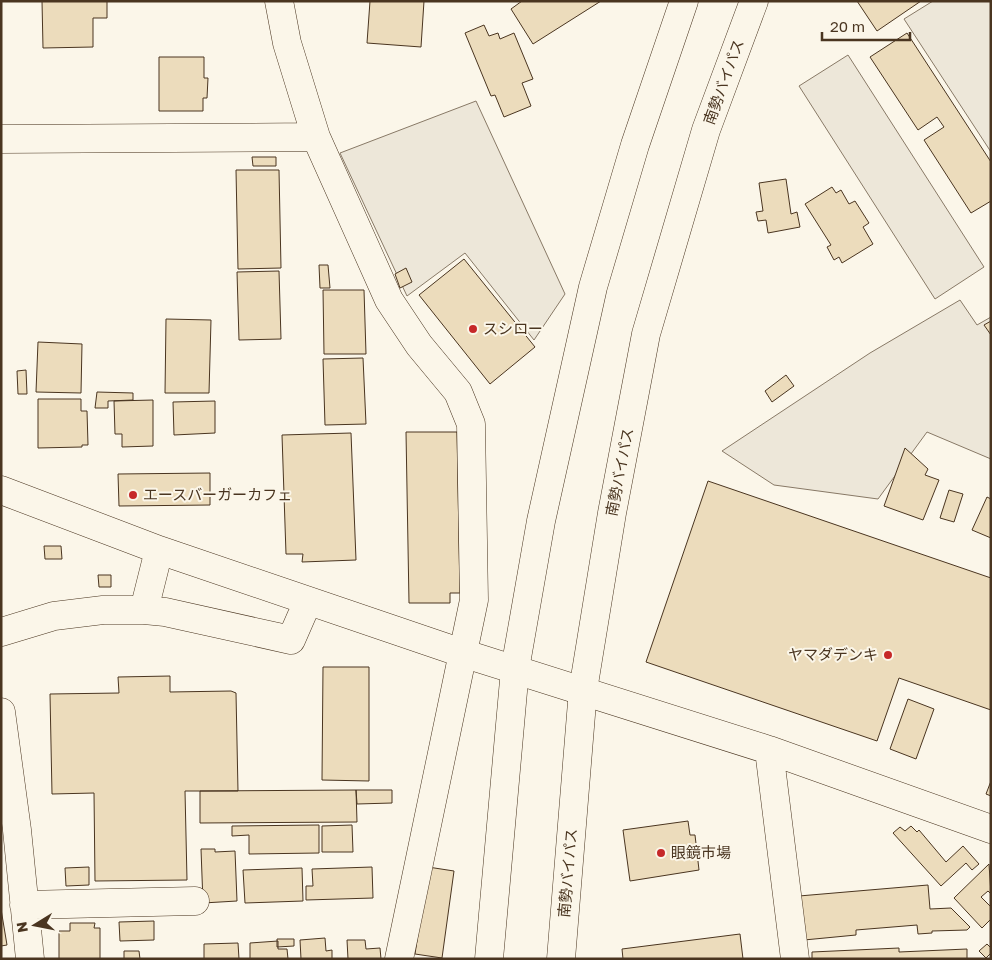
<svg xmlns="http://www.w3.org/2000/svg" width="992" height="960" font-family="'Golos Text','Noto Sans JP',sans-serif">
	<rect width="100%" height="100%" fill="#fbf6e9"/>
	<!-- parking -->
	<path fill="#ede7d9" stroke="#887966" d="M933,1h58v151l-87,-133z
		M848,55l136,212 -49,32 -136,-213z
		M476,101l89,193 -31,46 -69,-87 -58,43 -67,-143z
		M960,300l17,25 14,-8v142l-64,-27 -49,67 -104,-14 -52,-34 148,-98z"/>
	<!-- building -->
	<path fill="#ecdcbc" stroke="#4a3520" d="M42,1h65v17h-14v29l-50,1z
		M370,1h54l-3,46 -54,-4z
		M522,1h79l-68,43 -22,-35z
		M857,1h64l-44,30z
		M484,25l5,11 9,-3 2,6 14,-6 19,46 -11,4 9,23 -27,11 -9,-22 -4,1 -26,-63z
		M907,33l84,129v39l-20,12 -47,-73 20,-13 -7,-10 -19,13 -48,-73z
		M159,57h45v21h4l-1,20h-4v13h-44z
		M252,157h24v9h-23z
		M236,170h43l2,98 -43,1z
		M786,179l5,35 6,-2 3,15 -32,6 -2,-13 -8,1 -2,-9 7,-1 -4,-28z
		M832,187l4,6 5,-3 8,14 6,-3 14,22 -6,4 10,17 -31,19 -3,-6 -5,3 -7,-13 4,-2 -26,-41z
		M464,259l71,88 -45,37 -71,-89z
		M319,265h9l2,23h-10z
		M406,268l6,14 -12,6 -5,-14z
		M279,271l2,68 -42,1 -2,-68z
		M323,290h41l2,64h-42z
		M166,319l45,1 -2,73h-44z
		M991,321v14l-7,-10z
		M38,342l44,2 -1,49 -45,-1z
		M363,358l3,66 -41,1 -2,-66z
		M26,370l1,24h-9l-1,-23z
		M786,375l8,11 -22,16 -7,-11z
		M97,392l36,1v7l-25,1v7h-13z
		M38,399h43v12h6l1,34h-6v2l-44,1z
		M153,400v46l-31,1v-13h-7l-1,-33z
		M215,401v32l-41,2 -1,-33z
		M406,432h51l3,161h-10v10h-41z
		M351,433l5,127 -54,2 1,-8h-17l-4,-119z
		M905,448l23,21 -3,6 14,5 -16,40 -39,-14z
		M210,473v32l-91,1 -1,-32z
		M708,481l283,97v132l-92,-32 -22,63 -231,-79z
		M949,490l14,4 -9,28 -14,-4z
		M987,497l4,2v39l-19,-8z
		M44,546h17l1,13h-17z
		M98,575h13v12h-12z
		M323,667h46v114l-47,-1z
		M170,676v16l61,-1 5,2 2,98h-53l2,89 -92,1 -1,-88 -42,1 -2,-100 69,-1 -1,-16z
		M908,699l26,10 -18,50 -26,-10z
		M991,781v15l-5,-2z
		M356,790l1,32 -157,1v-32z
		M356,790h36v13l-35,1z
		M688,821l2,14h5l4,35 -69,11 -7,-51z
		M319,825v28l-70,1v-19l-17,1v-10z
		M352,825l1,27h-31v-26z
		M911,826l6,6 2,-2 27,32 17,-16 16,18 -7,6 -6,-7 -25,23 -48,-53 7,-6 5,4z
		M201,849h14v3l20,-1 2,50 -34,2z
		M989,864l2,30 -3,-3 -7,6 10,10v12l-9,9 -28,-30z
		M89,867v18l-23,1 -1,-18z
		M372,867l1,31 -67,2v-14h7l-1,-17z
		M428,867l26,4 -12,87 -27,-4z
		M302,868l1,33 -58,2 -2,-33z
		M928,885l2,24 21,-1 19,19 -3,3 -35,1v2l-14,1 -1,-9 -61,5v5l-52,5 -5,-44z
		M1,909l6,36 -6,1z
		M154,921v19l-34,1 -1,-19z
		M70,923h25l-1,5h6v31h-41v-28h11z
		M740,934l3,25h-120l-1,-10z
		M325,938l1,13 6,-1v9h-31l-1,-19z
		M277,939h17v7l-17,1z
		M347,940h18l1,9 14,-1 1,11h-33z
		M278,941v8h9l1,10h-38v-16z
		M238,943l1,16h-35v-15z
		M987,944l4,4v5l-5,5 -7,-7z
		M899,948v4l68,-3v10h-155v-7z
		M124,951h15l1,8h-16z"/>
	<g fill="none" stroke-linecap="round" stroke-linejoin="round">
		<!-- minor casing -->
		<g stroke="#4a3520" stroke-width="29">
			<path id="minor" d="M279,1l8,42 29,94 73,163 30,45 39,47 13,32 3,176 -75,359
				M1,139l315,-2
				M1,490l158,60 303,103 307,97 222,79
				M144,610l21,2 126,28 17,-39
				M1,632l53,-16 49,-6h41l15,-60
				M1,712l16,118 13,129
				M769,750l26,209
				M24,905l171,-4"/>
		</g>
		<!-- highway casing -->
		<g stroke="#4a3520" stroke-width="29">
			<path id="highway" d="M489,959l26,-290 26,-148 52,-234 42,-142 49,-144
				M561,959l22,-269 29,-177 34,-179 60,-204 48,-129"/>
		</g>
		<!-- minor -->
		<use href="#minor" stroke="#fbf6e9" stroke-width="28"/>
		<!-- highway -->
		<use href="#highway" stroke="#fbf6e9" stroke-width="28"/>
	</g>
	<!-- markers -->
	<g fill="#c62828" stroke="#fbf6e9" stroke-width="2">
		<circle cx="473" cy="329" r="5"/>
		<circle cx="133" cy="495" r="5"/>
		<circle cx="888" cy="655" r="5"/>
		<circle cx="661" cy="853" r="5"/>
	</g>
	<g text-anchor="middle" stroke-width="4" stroke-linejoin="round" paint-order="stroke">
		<!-- street labels -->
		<g font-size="15" fill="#4a3520" stroke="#fbf6e9">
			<text transform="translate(724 82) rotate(-70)" y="5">南勢バイパス</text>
			<text transform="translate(620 472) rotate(-79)" y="5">南勢バイパス</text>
			<text transform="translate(568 873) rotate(-85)" y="5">南勢バイパス</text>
		</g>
		<!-- poi labels -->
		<g font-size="15" fill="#4a3520" stroke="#fbf6e9" text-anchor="start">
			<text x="483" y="334">スシロー</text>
			<text x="143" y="500">エースバーガーカフェ</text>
			<text x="878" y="660" text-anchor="end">ヤマダデンキ</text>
			<text x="671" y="858">眼鏡市場</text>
		</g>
	</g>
	<!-- border -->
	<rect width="992" height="960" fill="none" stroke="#4a3520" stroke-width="5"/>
	<!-- north arrow -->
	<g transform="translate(35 925) rotate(260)" stroke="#fbf6e9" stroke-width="4" paint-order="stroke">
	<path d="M0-4L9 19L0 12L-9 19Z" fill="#4a3520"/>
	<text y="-8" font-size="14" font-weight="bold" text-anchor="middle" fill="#4a3520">N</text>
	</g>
	<!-- scale -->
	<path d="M822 32v8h88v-8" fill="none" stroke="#4a3520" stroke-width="2.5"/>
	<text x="830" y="32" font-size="15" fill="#4a3520" stroke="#fbf6e9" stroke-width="4" paint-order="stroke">20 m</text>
</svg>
